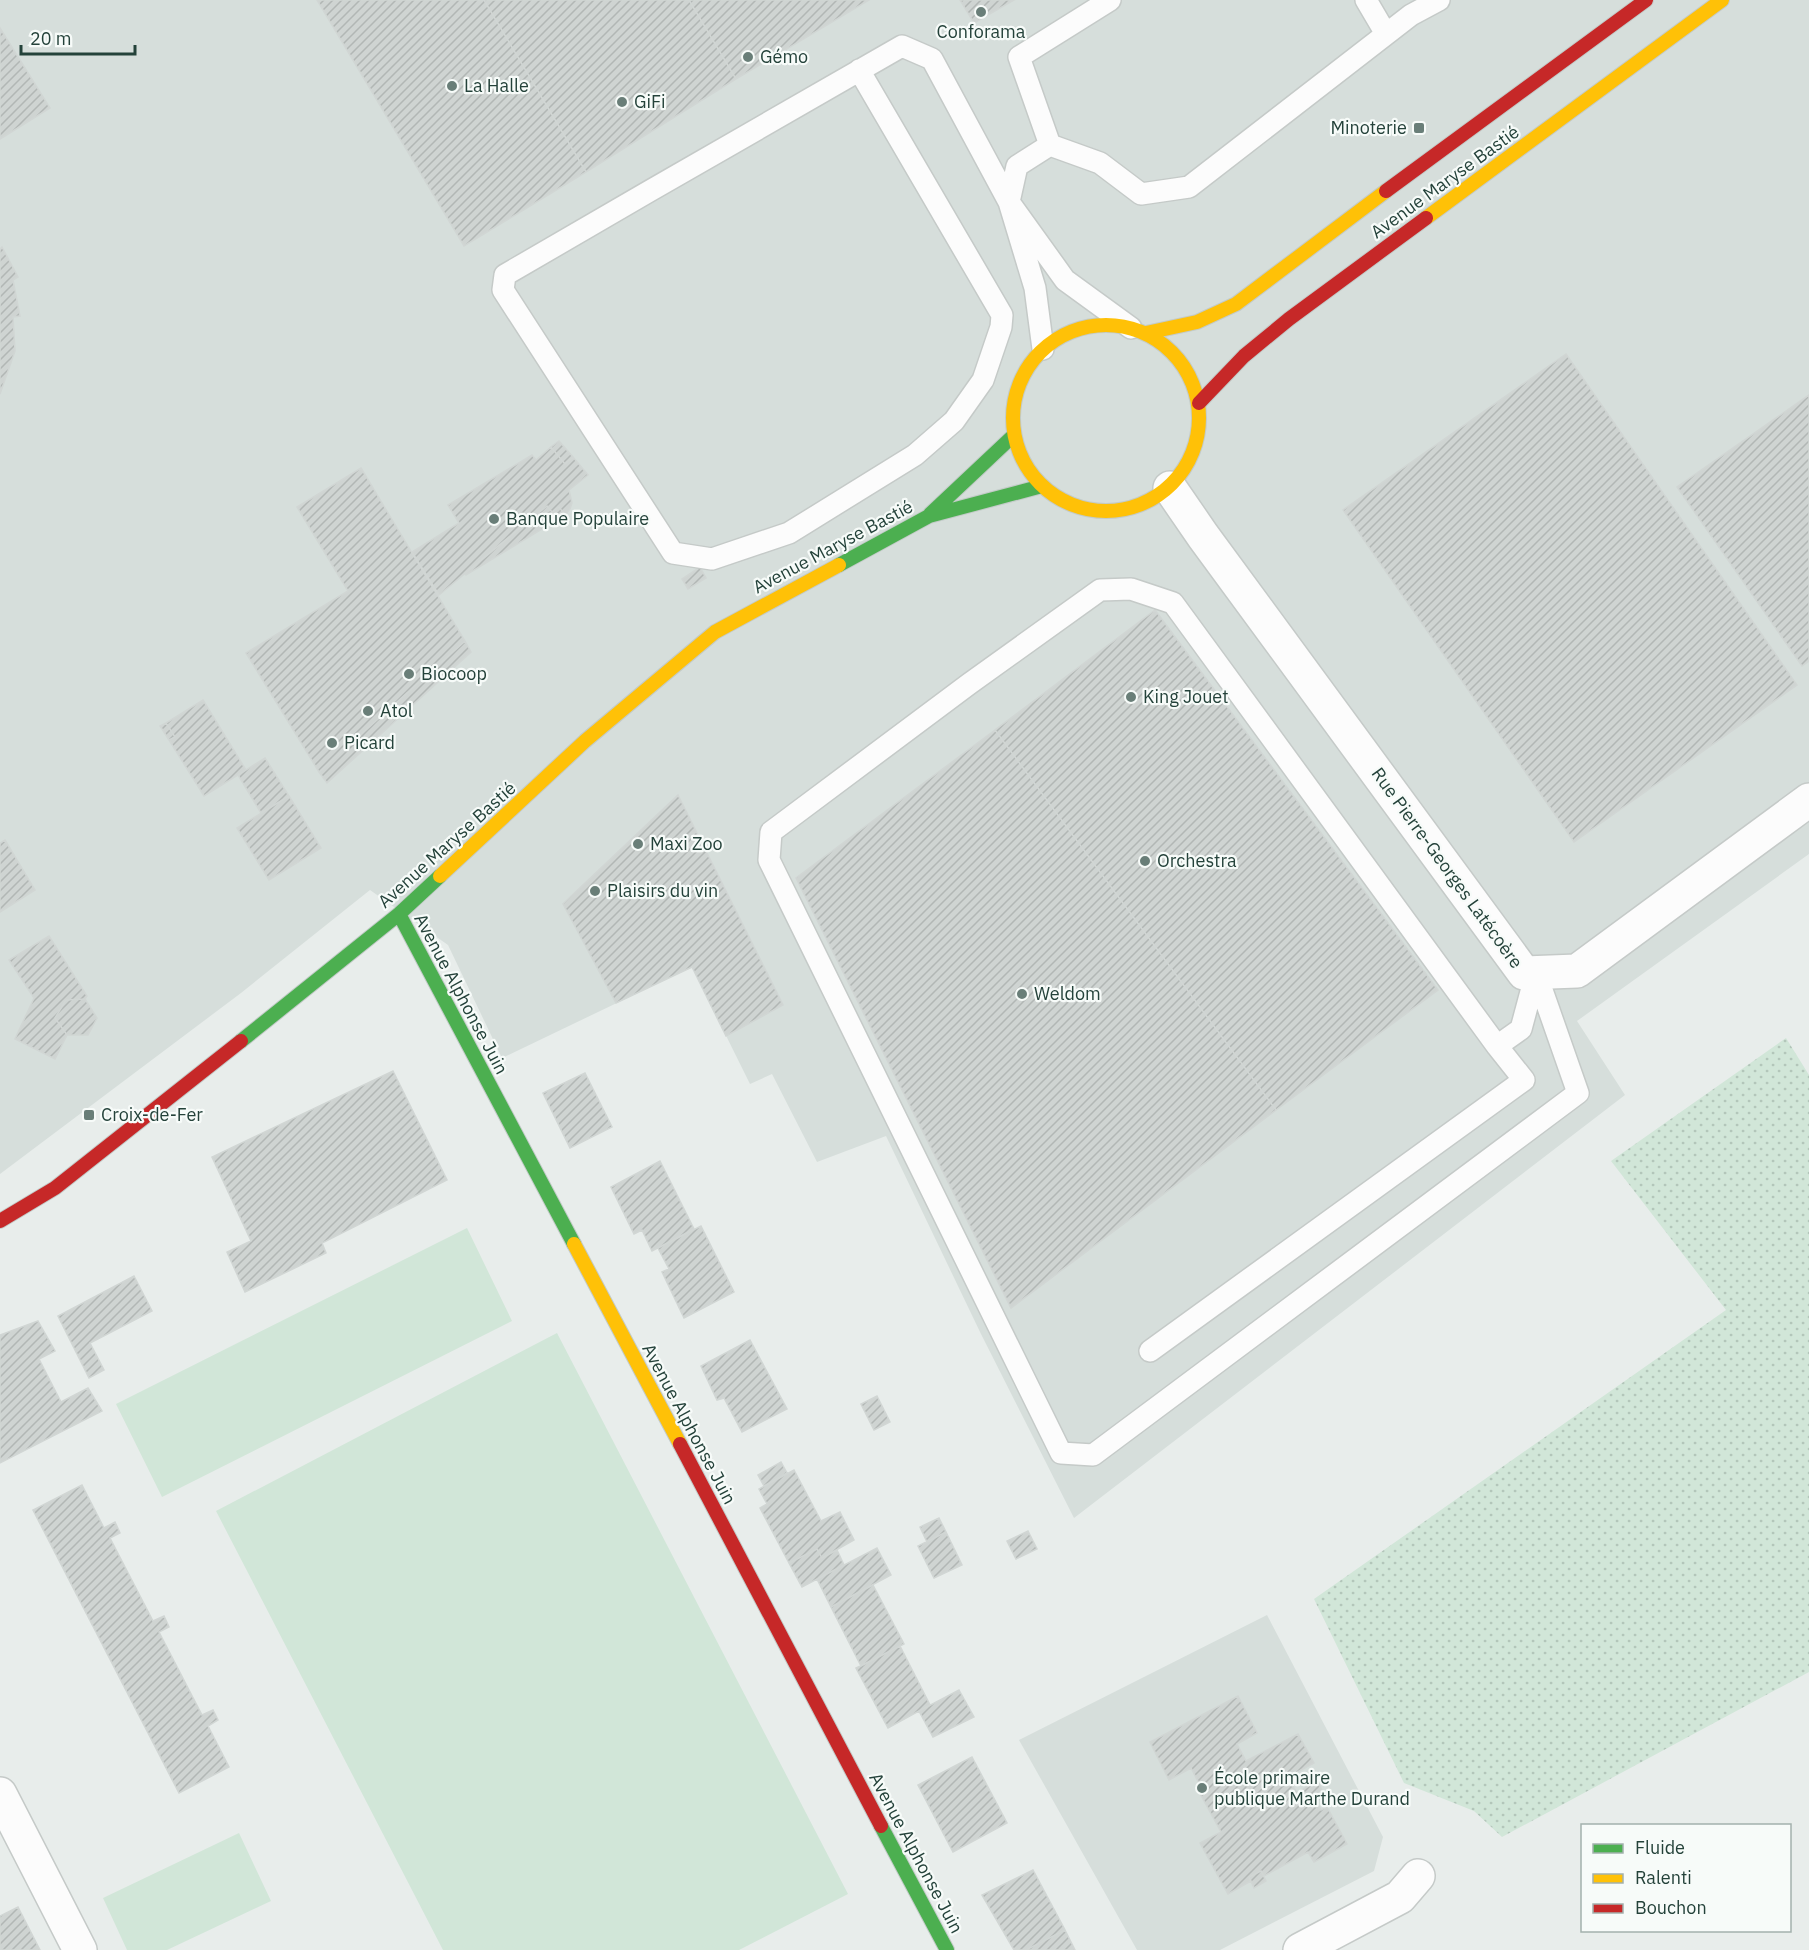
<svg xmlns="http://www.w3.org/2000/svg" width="1809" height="1950" font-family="'IBM Plex Sans',sans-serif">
	<defs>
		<pattern id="grass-dots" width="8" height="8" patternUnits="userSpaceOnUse" patternTransform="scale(1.5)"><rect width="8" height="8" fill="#d1e6d8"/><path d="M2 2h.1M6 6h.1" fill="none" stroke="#b3c6ba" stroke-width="1.8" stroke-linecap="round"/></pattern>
		<pattern id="building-hatch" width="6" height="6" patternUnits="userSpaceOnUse" patternTransform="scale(1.5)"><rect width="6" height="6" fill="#cfd4d2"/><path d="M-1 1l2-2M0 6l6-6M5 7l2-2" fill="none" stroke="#b2b7b5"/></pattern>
	</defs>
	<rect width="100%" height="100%" fill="#e8edeb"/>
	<!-- built -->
	<path fill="#d6dedb" d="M0,0h1809v854l-232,167 48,74 -551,423 -93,-184 -95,-198 -69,26 -45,-88 -22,10 -58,-117 -190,91 -54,-113 -78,-55 -129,103 -241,181z
		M1267,1615l116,222 -9,34 -154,79h-83l-118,-210z"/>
	<!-- grass -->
	<path fill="url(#grass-dots)" d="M1786,1038l23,37v597l-307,165 -28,-26 -70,-28 -90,-184 412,-289 -115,-149z"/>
	<!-- pitch -->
	<path fill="#d1e6d8" d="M467,1228l45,93 -350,176 -46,-93z
		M557,1333l291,561 -109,56h-296l-227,-439z
		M239,1833l32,68 -104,49h-40l-24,-52z"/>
	<!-- building -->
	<path fill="url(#building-hatch)" stroke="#d1d6d4" stroke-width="1.5" d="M317,0h167l102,172 -122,74z
		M484,0h205l47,79 -150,93z
		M689,0h180l-133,79z
		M960,0h54l-40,23z
		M0,28l50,80 -50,31z
		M2,247l16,30 -5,3 7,36 -7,1 2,34 -15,43v-145z
		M1566,354l231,331 -223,157 -231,-332z
		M1809,395v266l-7,5 -125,-179z
		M559,441l14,16 -8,7 -14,-17z
		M551,447l14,17 8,-7 15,18 -19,15 3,13 -2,6 -5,6 -6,-8 -7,5 -5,-6 -108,89 -27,-43 47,-29 -11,-18 84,-50 4,5z
		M361,468l104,173 -146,131 -73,-119 102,-62 -51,-84z
		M547,506l5,6 7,-5 6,8 -99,60 -1,-2z
		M700,567l6,11 -18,11 -6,-10z
		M1155,610l283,380 -162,120 -281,-380z
		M465,641l6,11 -144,131 -8,-11z
		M203,700l43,70 -42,26 -35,-56 6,-3 -9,-14z
		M166,723l9,14 -6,3 -9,-14z
		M995,730l281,380 -265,198 -215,-430z
		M265,758l24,38 -28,17 -23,-38z
		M678,795l105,210 -57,31 -34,-69 -76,36 -53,-99z
		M289,796l32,52 -52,32 -32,-52z
		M5,840l30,50 -35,22v-69z
		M49,936l38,60 -2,3 -19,1 -11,18 12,17 -12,24 -40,-20 19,-41 -25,-38z
		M85,999l12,19 -9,17h-21l-12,-17 11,-18z
		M393,1071l54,109 -125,63 4,10 -81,39 -18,-40 24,-11 -39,-84z
		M585,1073l27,54 -42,21 -27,-55z
		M660,1161l34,68 -42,22 -10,-21 -8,4 -23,-47z
		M701,1226l33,66 -50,26 -22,-46 7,-3 -11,-21z
		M134,1276l18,35 -62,32 14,27 -15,8 -31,-62z
		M38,1321l17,30 -16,8 22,43 27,-14 14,23 -102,52v-128z
		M750,1340l37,69 -45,23 -18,-34 -7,2 -16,-34z
		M877,1396l13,26 -16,8 -13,-26z
		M781,1462l6,11 -23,13 -6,-11z
		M794,1470l27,51 19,-9 14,28 -32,18 -5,-9 -28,14 -29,-55 7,-4 -8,-15z
		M82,1485l22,43 11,-6 5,11 -10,5 43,83 11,-5 5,11 -10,5 43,83 11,-5 5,10 -10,6 21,41 -50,26 -146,-283z
		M939,1518l7,14 -19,10 -7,-15z
		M1028,1531l9,18 -21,10 -9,-18z
		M946,1532l16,33 -28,13 -16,-32z
		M877,1548l14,27 -60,32 -14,-28z
		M817,1549l5,9 15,-8 7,15 -42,22 -13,-24z
		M873,1585l31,59 -43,22 -30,-59z
		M900,1646l30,59 -42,23 -32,-60z
		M959,1690l15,27 -41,20 -14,-26z
		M1238,1696l19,37 -20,11 9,17 52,-27 16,29 -26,14 9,16 20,-12 8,15 -9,5 5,9 6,-3 20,37 -33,18 -6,-10 -44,24 -3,-5 -12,6 2,4 -23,13 -28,-51 21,-11 -23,-42 3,-3 -10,-19 -22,12 -19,-38z
		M972,1757l35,66 -54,29 -35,-67z
		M1033,1870l32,60 -39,20h-12l-32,-55z
		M1261,1871l5,10 -12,7 -5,-11z
		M18,1907l22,43h-40v-34z
		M1065,1930l10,20h-49z"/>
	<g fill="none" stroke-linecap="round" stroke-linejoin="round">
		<!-- lane casing -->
		<g stroke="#c5cac8" stroke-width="24">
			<path id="lane" d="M1366,0l20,34
				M859,70l143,245 -1,12 -18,53 -29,41 -39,34 -126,78 -77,26 -39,-6 -170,-263 2,-15c132,-77 264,-153 397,-229l30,13 77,143 56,78 66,48
				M1050,145l-31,-88 91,-57
				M1043,349l-8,-61 -26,-86 8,-36 33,-21 50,18 41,31 48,-7 222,-172 28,-15
				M1150,1351l374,-271 -27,-34 -324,-443 -42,-14 -31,1 -131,94 -198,148 -2,28 292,593 32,2 485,-362 -42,-120 -15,56 -24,17"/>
		</g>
		<!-- street casing -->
		<g stroke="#c5cac8" stroke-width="36">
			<path id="street" d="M1170,488l33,48 321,437 53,-2 232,-171
				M0,1794l80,156
				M1300,1950l100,-53 18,-21"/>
		</g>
		<!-- fast casing -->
		<g stroke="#c3cbc8" stroke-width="16">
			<path id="fast" d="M930,514l84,-79
				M839,565l90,-49 113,-30
				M399,914l175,330
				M241,1041l158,-127 41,-38
				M881,1826l66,124"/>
		</g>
		<!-- slow casing -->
		<g stroke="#c3cbc8" stroke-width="16">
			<path id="slow" d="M1426,218l296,-218
				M1013 418a93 93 0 1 1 186 0a93 93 0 1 1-186 0Z
				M1146,333l51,-11 39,-18 150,-113
				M440,876l145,-135 130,-109 124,-67
				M574,1244l106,200"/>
		</g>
		<!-- jam casing -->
		<g stroke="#c3cbc8" stroke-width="16">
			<path id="jam" d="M1386,191l260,-191
				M1199,403l45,-47 45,-37 137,-101
				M0,1221l55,-33 186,-147
				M680,1444l201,382"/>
		</g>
		<!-- lane -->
		<use href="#lane" stroke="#fcfcfc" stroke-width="21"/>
		<!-- street -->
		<use href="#street" stroke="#fcfcfc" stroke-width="33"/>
		<!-- fast -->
		<use href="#fast" stroke="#4caf50" stroke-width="14"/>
		<!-- slow -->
		<use href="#slow" stroke="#ffc107" stroke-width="14"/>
		<!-- jam -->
		<use href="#jam" stroke="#c62828" stroke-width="14"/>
	</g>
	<!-- markers -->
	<g fill="#697e78" stroke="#f7fbf9" stroke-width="2">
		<circle cx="981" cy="12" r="6"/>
		<circle cx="748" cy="57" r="6"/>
		<circle cx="452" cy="86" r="6"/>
		<circle cx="622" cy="102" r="6"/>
		<rect x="1413" y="122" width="12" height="12" rx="3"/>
		<circle cx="494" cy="519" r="6"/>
		<circle cx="409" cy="674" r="6"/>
		<circle cx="1131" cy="697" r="6"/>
		<circle cx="368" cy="711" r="6"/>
		<circle cx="332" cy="743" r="6"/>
		<circle cx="638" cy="844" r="6"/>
		<circle cx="1145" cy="861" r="6"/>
		<circle cx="595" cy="891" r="6"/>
		<circle cx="1022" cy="994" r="6"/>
		<rect x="83" y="1109" width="12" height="12" rx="3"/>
		<circle cx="1202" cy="1788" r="6"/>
	</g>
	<g text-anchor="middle" stroke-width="4.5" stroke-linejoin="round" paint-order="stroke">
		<!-- poi labels -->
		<g font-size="18" fill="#24423a" stroke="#f7fbf9" text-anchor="start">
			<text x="981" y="38" text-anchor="middle">Conforama</text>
			<text x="760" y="63">Gémo</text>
			<text x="464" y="92">La Halle</text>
			<text x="634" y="108">GiFi</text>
			<text x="1407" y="134" text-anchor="end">Minoterie</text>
			<text x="506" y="525">Banque Populaire</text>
			<text x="421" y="680">Biocoop</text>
			<text x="1143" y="703">King Jouet</text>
			<text x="380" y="717">Atol</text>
			<text x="344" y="749">Picard</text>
			<text x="650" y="850">Maxi Zoo</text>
			<text x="1157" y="867">Orchestra</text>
			<text x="607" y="897">Plaisirs du vin</text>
			<text x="1034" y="1000">Weldom</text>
			<text x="101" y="1121">Croix-de-Fer</text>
			<text x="1214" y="1784">École primaire<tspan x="1214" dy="21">publique Marthe Durand</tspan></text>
		</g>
		<!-- street labels -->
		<g font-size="18" fill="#24423a" stroke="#f7fbf9">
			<text transform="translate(1445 182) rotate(-36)" y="6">Avenue Maryse Bastié</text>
			<text transform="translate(833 547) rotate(-28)" y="6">Avenue Maryse Bastié</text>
			<text transform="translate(447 845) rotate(-42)" y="6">Avenue Maryse Bastié</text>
			<text transform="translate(1447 868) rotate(54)" y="6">Rue Pierre-Georges Latécoère</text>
			<text transform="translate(461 994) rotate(62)" y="6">Avenue Alphonse Juin</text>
			<text transform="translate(689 1424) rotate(62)" y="6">Avenue Alphonse Juin</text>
			<text transform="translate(916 1853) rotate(62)" y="6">Avenue Alphonse Juin</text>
		</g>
	</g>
	<!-- legend -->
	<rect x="1581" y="1824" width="210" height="108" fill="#f7fbf9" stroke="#a3b1ad" stroke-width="1.5"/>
	<rect x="1593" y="1844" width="30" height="9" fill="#4caf50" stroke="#a3b1ad" stroke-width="1.5"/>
	<text x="1635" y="1854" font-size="18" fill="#24423a">Fluide</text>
	<rect x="1593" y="1874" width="30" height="9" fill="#ffc107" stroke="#a3b1ad" stroke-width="1.5"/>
	<text x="1635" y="1884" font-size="18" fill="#24423a">Ralenti</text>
	<rect x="1593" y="1904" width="30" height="9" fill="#c62828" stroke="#a3b1ad" stroke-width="1.5"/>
	<text x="1635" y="1914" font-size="18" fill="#24423a">Bouchon</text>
	<!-- scale -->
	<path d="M21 45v9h114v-9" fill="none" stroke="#24423a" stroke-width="3"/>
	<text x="30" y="45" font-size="18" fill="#24423a" stroke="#f7fbf9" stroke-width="4.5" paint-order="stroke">20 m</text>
</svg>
